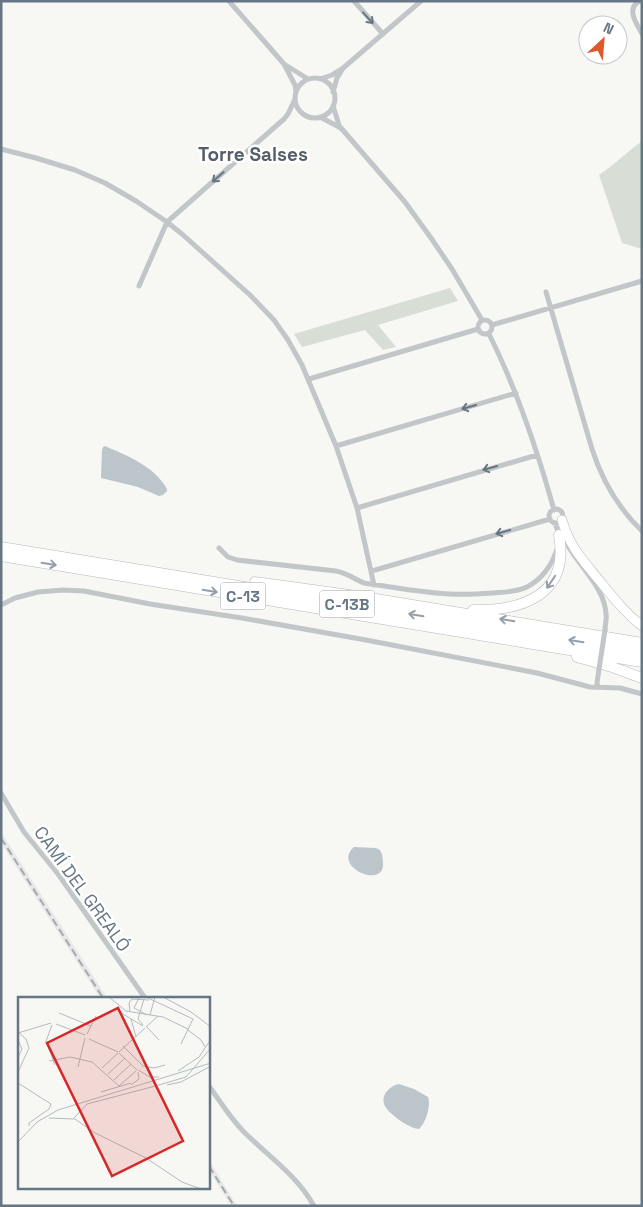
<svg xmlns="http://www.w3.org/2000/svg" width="643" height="1207" font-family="'Space Grotesk',sans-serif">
	<rect width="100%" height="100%" fill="#f7f7f4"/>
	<!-- built -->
	<path fill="#e7e8e7" d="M1,832l78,122 28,44h-7l-99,-155z
		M209,1160l28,46h-6l-22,-36z"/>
	<!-- green -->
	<path fill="#d8ded5" d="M642,141v108l-20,-6 -23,-68c15,-10 28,-23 43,-34z
		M450,288l8,13 -80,24 18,22 -13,3 -18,-20 -63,17 -8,-13z"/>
	<!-- water -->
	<path fill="#bcc6ca" d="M105,446c23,10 49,20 62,43v2l-4,4 -4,1 -21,-9 -37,-9 1,-28 1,-3z
		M354,847l22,1 4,2c3,5 3,10 3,16 -2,22 -51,0 -29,-19z
		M399,1084l15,5 14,8c3,9 -2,26 -9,32 -9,0 -32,-16 -35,-25 -3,-10 6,-18 15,-20z"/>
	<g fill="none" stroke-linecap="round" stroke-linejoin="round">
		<!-- trunk casing -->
		<g stroke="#b5b8bb" stroke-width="10">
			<path id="trunk" d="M562,520c8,27 20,39 37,60 13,16 26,33 43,46"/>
		</g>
		<!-- motorway casing -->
		<g stroke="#b5b8bb" stroke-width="11">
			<path id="motorway" d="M1,547l641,105
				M1,556l641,106
				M255,582l109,15 278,46
				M473,610c49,1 97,-15 86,-75
				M577,657l35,10 30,11"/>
		</g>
		<!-- minor -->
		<path stroke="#c2c6c9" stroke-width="5" d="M229,1l55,63 11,21 1,6
			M354,1l29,33
			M640,1c-15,7 -3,23 2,33
			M284,64l24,15
			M295 98a20 20 0 1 1 40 0a20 20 0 1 1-40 0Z
			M320,79l12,-4 10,-6 79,-68
			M333,92l4,-14 5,-8
			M333,106l7,22
			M320,117l21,11 64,74 26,36 21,31 30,51
			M1,149l35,9 39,12 30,13 31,18 31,21 15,12 68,61 24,25 14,20 14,25 34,81 21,62 17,77
			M139,286l28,-64 117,-103 4,-5 7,-15
			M546,292l46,157c10,31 26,59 50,82
			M478 327a7 7 0 1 1 14 0a7 7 0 1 1-14 0Z
			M492,325l150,-44
			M489,334c28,56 48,115 65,176
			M309,379l169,-50
			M336,446l180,-53
			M357,508l180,-53
			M549 516a7 7 0 1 1 14 0a7 7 0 1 1-14 0Z
			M555,523l4,12
			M567,544c12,22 38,44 39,70 1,5 -1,10 -1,16
			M219,548l9,9 9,3 99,11c11,2 18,8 28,12 29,4 58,10 87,11 14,1 28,0 42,-1 11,-1 24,-1 34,-6 15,-8 25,-22 30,-38
			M372,571l178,-52
			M1,605l14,-7 23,-6 25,-2 21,1 66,13 92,14 124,22 171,33 53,14 30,1 22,6
			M598,687l-1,-4 2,-14
			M1,793l23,39 34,42 87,124
			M209,1086c11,15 21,32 35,46 24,24 53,43 70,74"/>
		<!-- trunk -->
		<use href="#trunk" stroke="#fff" stroke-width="9"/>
		<!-- motorway -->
		<use href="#motorway" stroke="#fff" stroke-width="10"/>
		<!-- rail -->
		<path stroke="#a5aab0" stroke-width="2" stroke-dasharray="8 4" stroke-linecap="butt" d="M1,838l102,160
			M209,1166l25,40"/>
		<!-- minor-bridge -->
		<path stroke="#c2c6c9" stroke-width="5" d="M599,669l6,-39"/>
	</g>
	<!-- one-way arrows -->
	<defs><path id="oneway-shaft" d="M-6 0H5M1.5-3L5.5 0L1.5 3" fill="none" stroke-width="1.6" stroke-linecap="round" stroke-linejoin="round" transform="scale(1.25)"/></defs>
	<g stroke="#677684">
		<use href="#oneway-shaft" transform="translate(368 18) rotate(48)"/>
		<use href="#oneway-shaft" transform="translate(218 177) rotate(139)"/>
		<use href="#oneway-shaft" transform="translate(469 407) rotate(164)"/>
		<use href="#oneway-shaft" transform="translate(490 468) rotate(164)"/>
		<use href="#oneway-shaft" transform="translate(503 532) rotate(164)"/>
	</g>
	<g stroke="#959fa9">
		<use href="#oneway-shaft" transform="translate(49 564) rotate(9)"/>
		<use href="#oneway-shaft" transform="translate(551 582) rotate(124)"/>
		<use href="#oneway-shaft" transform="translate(210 591) rotate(9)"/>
		<use href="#oneway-shaft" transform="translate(416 615) rotate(-171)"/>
		<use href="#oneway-shaft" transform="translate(507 620) rotate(-171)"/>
		<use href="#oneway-shaft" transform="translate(576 641) rotate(-171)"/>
	</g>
	<g text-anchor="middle" stroke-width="5" stroke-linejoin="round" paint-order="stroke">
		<!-- shield labels -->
		<g fill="#fff" stroke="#959fa9" stroke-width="1">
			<rect x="220.5" y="582.5" width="45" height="27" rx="4"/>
			<rect x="319.5" y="590.5" width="55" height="27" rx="4"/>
		</g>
		<g font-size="16" font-weight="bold" fill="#677684">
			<text x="243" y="602">C-13</text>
			<text x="347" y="610">C-13B</text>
		</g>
		<!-- street labels -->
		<g font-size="18" fill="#677684" stroke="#fff">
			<text transform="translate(82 889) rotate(54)" y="6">CAMÍ DEL GREALÓ</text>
		</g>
		<!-- neighbourhood labels -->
		<g font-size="19" font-weight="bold" fill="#545f69" stroke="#fff">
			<text x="253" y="161">Torre Salses</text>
		</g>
	</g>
	<!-- overview -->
	<g transform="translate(18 997)">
		<rect width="192" height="192" fill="#f7f7f4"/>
		<path fill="none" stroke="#b4bbc0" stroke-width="1" d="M91,0l17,14 37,6 25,12M128,0l47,22 -12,25M145,0l28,15 20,15M121,1l-5,10 13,7M101,10l-1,4 25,15M112,14l-1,-8 3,-4 17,1M41,16l32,13M132,18l5,-18M113,22l5,18M38,27l29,11M34,28l-6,16 9,24M125,28l-5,-6 6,-20M128,29l13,14M128,30l12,-11M170,33l13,10 4,7M0,36l33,-10M69,37l9,-18M71,42l29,13M0,43l4,9 -4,8M105,49l20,20 11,2 11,-3M101,55l26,-24M101,56l18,17M31,64l21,-4 22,5 28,25M60,70l7,-29M84,71l16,-15M120,73l12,7h9M160,74l21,-14 12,-18M0,75l11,-24 -3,-9 -8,-7M90,77l17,-16M96,83l17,-16M0,86l33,21 -2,5 -20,14v3M113,88l8,-6 -1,-7M141,88l27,-8 25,-29M149,88l14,-3 30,-16M101,89l17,-15M83,95l30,-9M31,121l26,1 20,14 51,25 36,24 19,7M56,121l13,-14 72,-19M0,145l19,-20 21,-12 153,-47"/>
		<path fill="#d62828" fill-opacity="0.15" stroke="#d62828" stroke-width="2.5" d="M100,11l65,133 -71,35 -65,-133z"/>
		<rect width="192" height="192" fill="none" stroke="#677684" stroke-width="2.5"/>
	</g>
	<!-- border -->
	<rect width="643" height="1207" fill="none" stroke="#677684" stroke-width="5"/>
	<!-- north arrow -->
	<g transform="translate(603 40) rotate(26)"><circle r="24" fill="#ffffff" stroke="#c2c8ce"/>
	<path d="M0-4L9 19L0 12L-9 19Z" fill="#de592c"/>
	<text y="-8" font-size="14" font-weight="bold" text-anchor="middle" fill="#677684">N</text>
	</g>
</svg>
